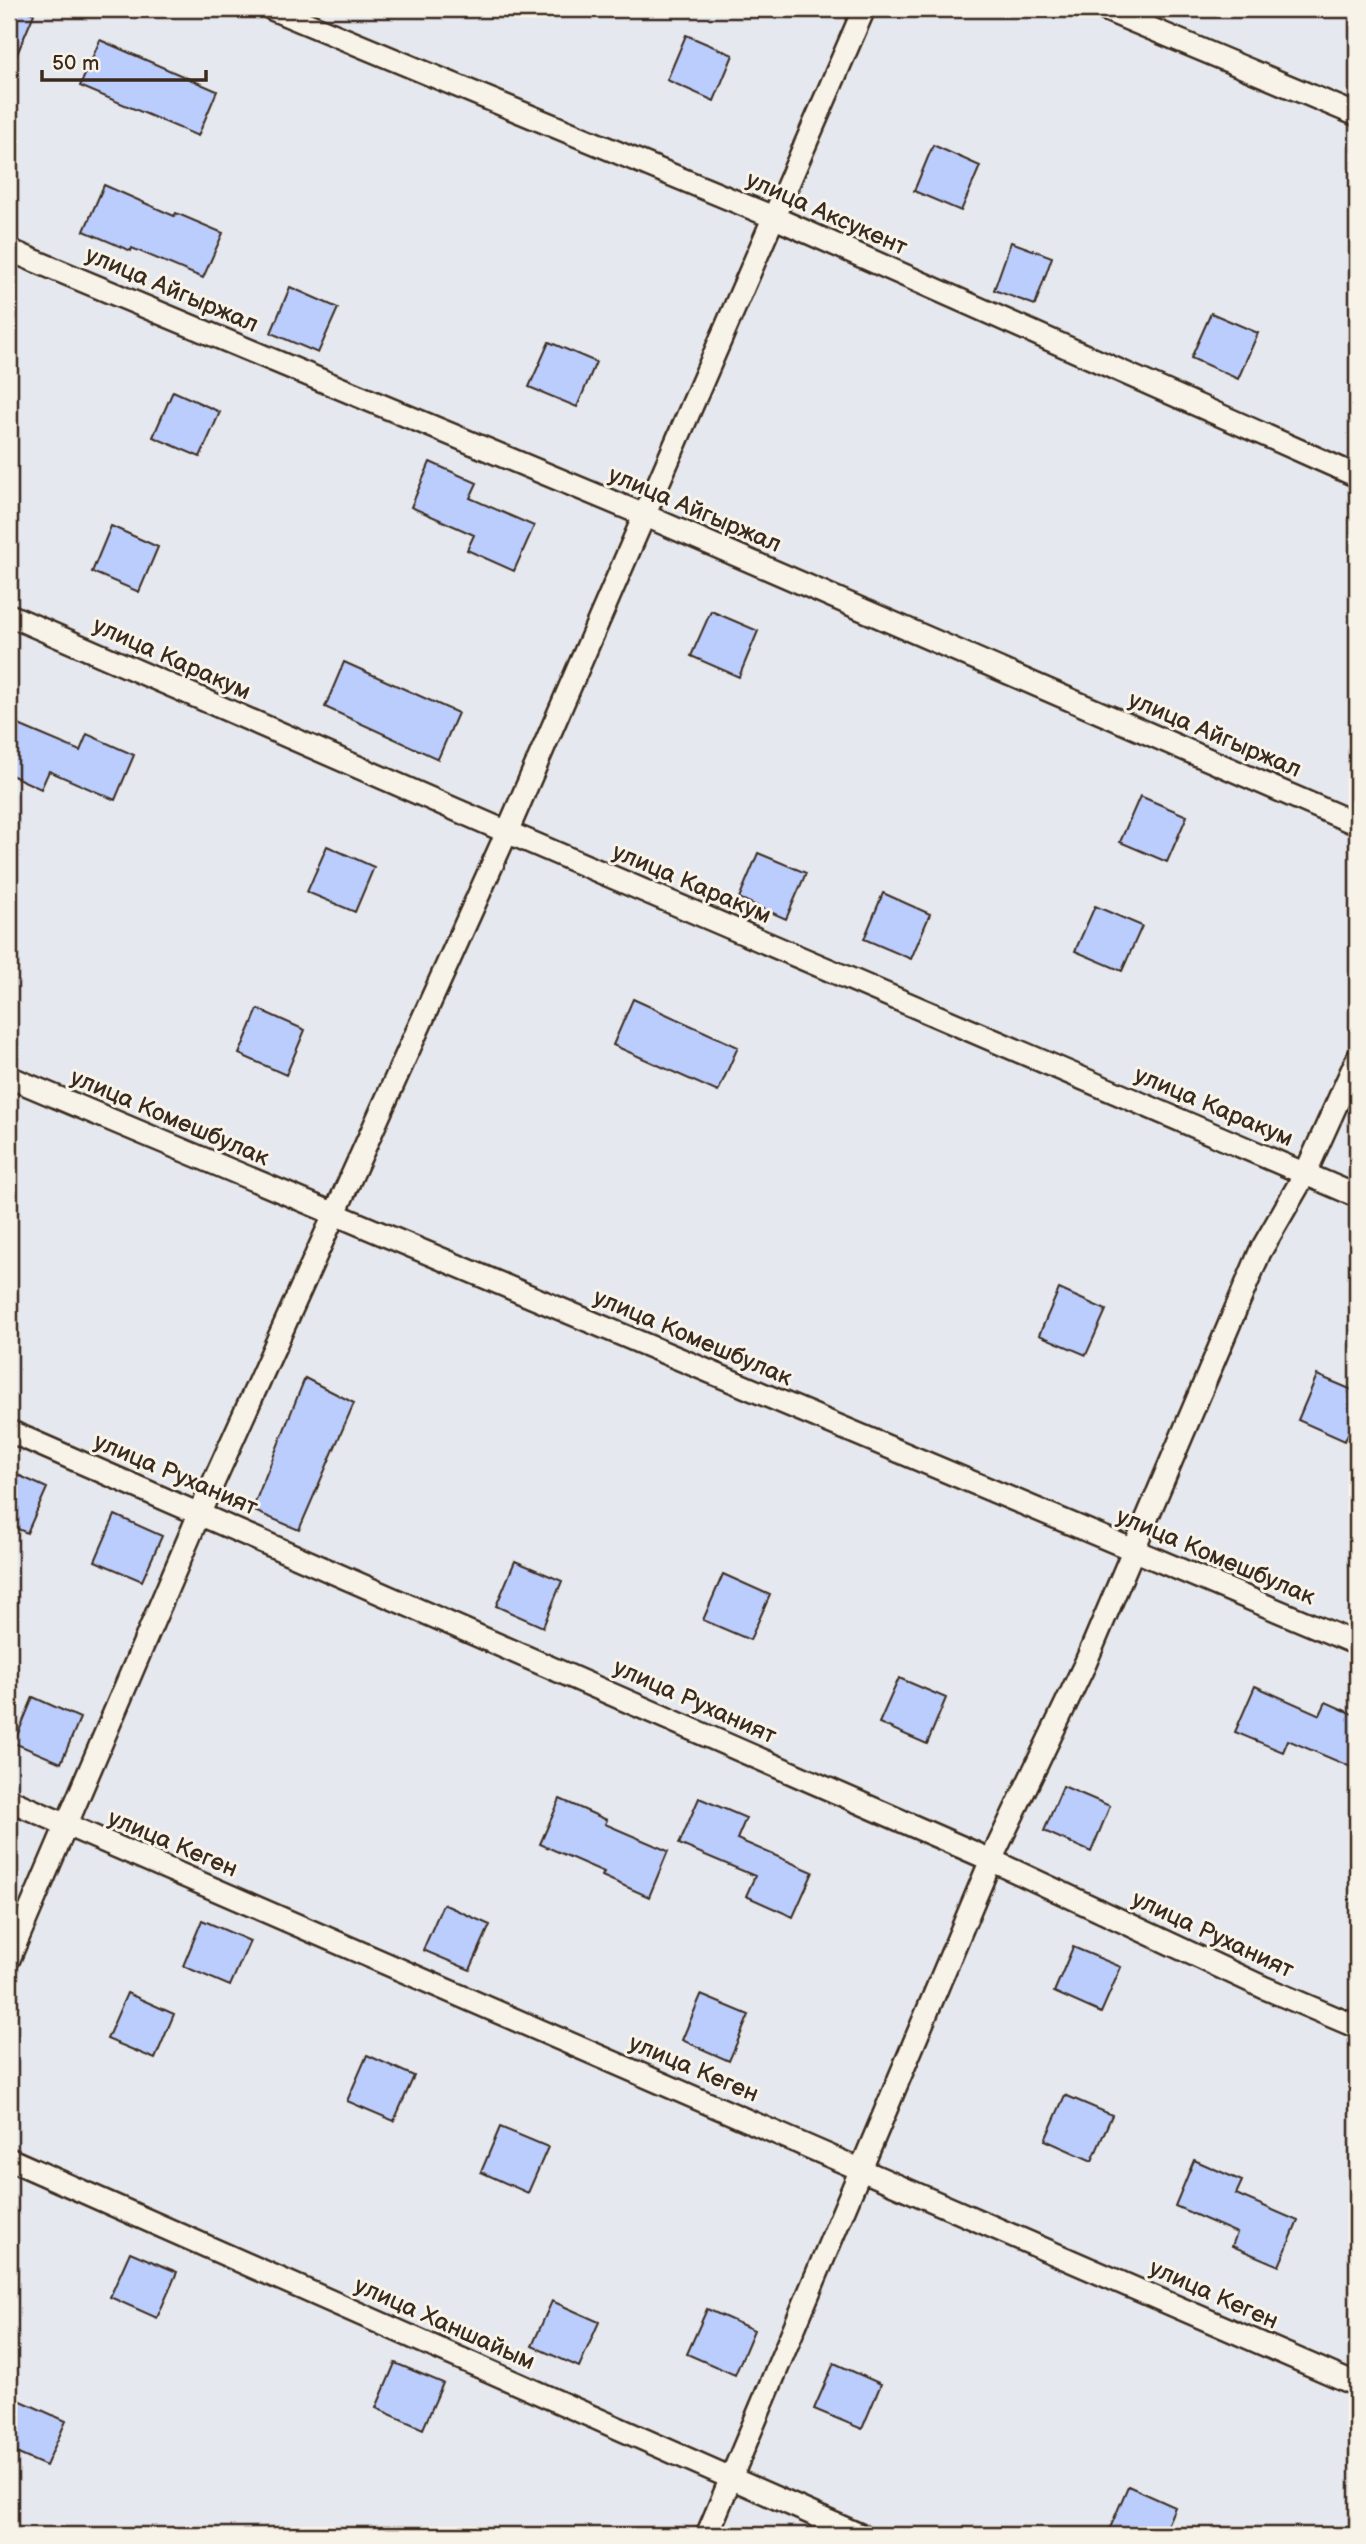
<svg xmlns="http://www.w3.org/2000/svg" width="1366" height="2544" font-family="'Balsamiq Sans',sans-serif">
	<rect width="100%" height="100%" fill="#e5e8ee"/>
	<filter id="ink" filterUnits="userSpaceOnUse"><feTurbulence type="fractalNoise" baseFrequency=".0143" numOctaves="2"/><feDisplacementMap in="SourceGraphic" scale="14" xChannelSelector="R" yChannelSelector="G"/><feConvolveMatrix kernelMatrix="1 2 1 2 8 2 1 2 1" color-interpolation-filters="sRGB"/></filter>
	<g filter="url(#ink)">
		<!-- building -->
		<path fill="#bbcdfd" stroke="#3b2a1e" stroke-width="2" d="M9,9h14l11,5 -25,59z
			M686,35l47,20 -19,46 -47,-21z
			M100,40l117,51 -19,45 -118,-50z
			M933,145l47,21 -19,45 -47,-20z
			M104,185l70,31 2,-3 47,20 -20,45 -71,-30 -1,3 -47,-20z
			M1011,242l41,15 -17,48 -41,-15z
			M290,287l48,21 -20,45 -47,-20z
			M1211,313l47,20 -20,46 -47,-21z
			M549,342l47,20 -19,45 -48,-20z
			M173,391l47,21 -20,45 -47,-20z
			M430,462l47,21 -7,15 64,28 -20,45 -47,-21 7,-15 -63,-28z
			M111,526l47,21 -19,45 -47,-20z
			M711,611l47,20 -19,46 -48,-21z
			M344,662l114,51 -20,46 -113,-52z
			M14,723l66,28 7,-17 47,21 -19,45 -66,-29 -8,18 -32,-15v-40z
			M1140,796l47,20 -20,46 -47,-20z
			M327,846l47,21 -19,45 -48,-20z
			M758,853l48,20 -20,46 -47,-21z
			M883,893l47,21 -19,45 -47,-20z
			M1095,906l47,20 -20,45 -47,-20z
			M633,999l105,48 -20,45 -105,-47z
			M258,1009l47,21 -19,45 -47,-21z
			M1059,1289l47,21 -20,45 -47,-20z
			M1317,1375l40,17v20l-12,29 -47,-21z
			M305,1378l49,25 -55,127 -47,-20z
			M9,1471l38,17 -20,45 -18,-8z
			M115,1515l47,21 -20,45 -47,-20z
			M515,1561l47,20 -19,46 -47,-21z
			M723,1574l47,21 -20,45 -47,-20z
			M899,1678l47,20 -19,46 -48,-21z
			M1255,1686l65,29 6,-13 31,14v42l-4,10 -65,-28 -5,12 -48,-20z
			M33,1697l47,21 -19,45 -47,-20z
			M1063,1786l47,20 -19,46 -47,-21z
			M699,1798l47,20 -9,21 76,33 -20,45 -47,-21 9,-20 -76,-32z
			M560,1799l47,21 -2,4 63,27 -19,46 -47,-21 2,-4 -64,-28z
			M443,1904l47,21 -20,45 -47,-20z
			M202,1920l48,21 -20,45 -47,-20z
			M1073,1947l48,20 -20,46 -47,-21z
			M127,1993l47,21 -19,45 -48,-20z
			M701,1995l48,20 -20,46 -47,-21z
			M367,2055l47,21 -20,45 -47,-20z
			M1065,2095l47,20 -20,46 -47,-21z
			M500,2127l48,20 -20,46 -47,-21z
			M1194,2160l48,21 -6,13 62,27 -19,45 -47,-20 5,-13 -62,-27z
			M130,2252l47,20 -20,46 -47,-21z
			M552,2301l47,21 -20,45 -47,-21z
			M707,2309l47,21 -19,45 -48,-21z
			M395,2363l48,20 -20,46 -47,-21z
			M834,2363l47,21 -19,45 -48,-20z
			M19,2400l47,21 -20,45 -37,-16v-27z
			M1128,2486l47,21 -12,28h-56z"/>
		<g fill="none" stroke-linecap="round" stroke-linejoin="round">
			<!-- minor casing -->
			<g stroke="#3b2a1e" stroke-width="26">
				<path id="minor" d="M272,9l501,208 584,259
					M1104,9l253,106
					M9,250l635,265 713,309
					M9,615l498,217 850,364
					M9,1077l1348,567
					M9,1431l982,429 274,128 92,39
					M9,1800l1348,585
					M9,1959l191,-447 307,-680 357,-823
					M9,2159l851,376
					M707,2535l284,-675 94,-196 175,-412 45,-78 52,-115"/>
			</g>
			<!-- minor -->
			<use href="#minor" stroke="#f7f3e8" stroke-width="21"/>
		</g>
	</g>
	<g text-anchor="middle" stroke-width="6" stroke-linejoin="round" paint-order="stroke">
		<!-- street labels -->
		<g font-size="24" fill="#3b2a1e" stroke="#f7f3e8">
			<text transform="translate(827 213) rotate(24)" y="8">улица Аксукент</text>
			<text transform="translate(172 289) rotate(23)" y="8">улица Айгыржал</text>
			<text transform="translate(695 509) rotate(23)" y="8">улица Айгыржал</text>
			<text transform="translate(172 658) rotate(24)" y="8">улица Каракум</text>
			<text transform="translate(1215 734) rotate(23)" y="8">улица Айгыржал</text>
			<text transform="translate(692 883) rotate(23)" y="8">улица Каракум</text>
			<text transform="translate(1214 1106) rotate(23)" y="8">улица Каракум</text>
			<text transform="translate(170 1117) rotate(23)" y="8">улица Комешбулак</text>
			<text transform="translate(693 1337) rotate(23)" y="8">улица Комешбулак</text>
			<text transform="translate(176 1474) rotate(23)" y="8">улица Руханият</text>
			<text transform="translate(1216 1556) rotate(23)" y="8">улица Комешбулак</text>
			<text transform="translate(695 1701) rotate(24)" y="8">улица Руханият</text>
			<text transform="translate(173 1843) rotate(23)" y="8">улица Кеген</text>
			<text transform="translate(1213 1934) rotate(25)" y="8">улица Руханият</text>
			<text transform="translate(694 2068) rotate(23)" y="8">улица Кеген</text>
			<text transform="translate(1214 2294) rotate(24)" y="8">улица Кеген</text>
			<text transform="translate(445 2323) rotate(24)" y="8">улица Ханшайым</text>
		</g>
	</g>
	<!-- margin -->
	<rect width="1366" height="2544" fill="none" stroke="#f7f3e8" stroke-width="35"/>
	<rect x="18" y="18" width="1331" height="2509" fill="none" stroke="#3b2a1e" stroke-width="2.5" filter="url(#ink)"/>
	<!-- scale -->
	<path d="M42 70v10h164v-10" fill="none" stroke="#3b2a1e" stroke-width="3.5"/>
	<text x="52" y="70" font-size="21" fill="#3b2a1e" stroke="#f7f3e8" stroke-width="5" paint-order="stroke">50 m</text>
</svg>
